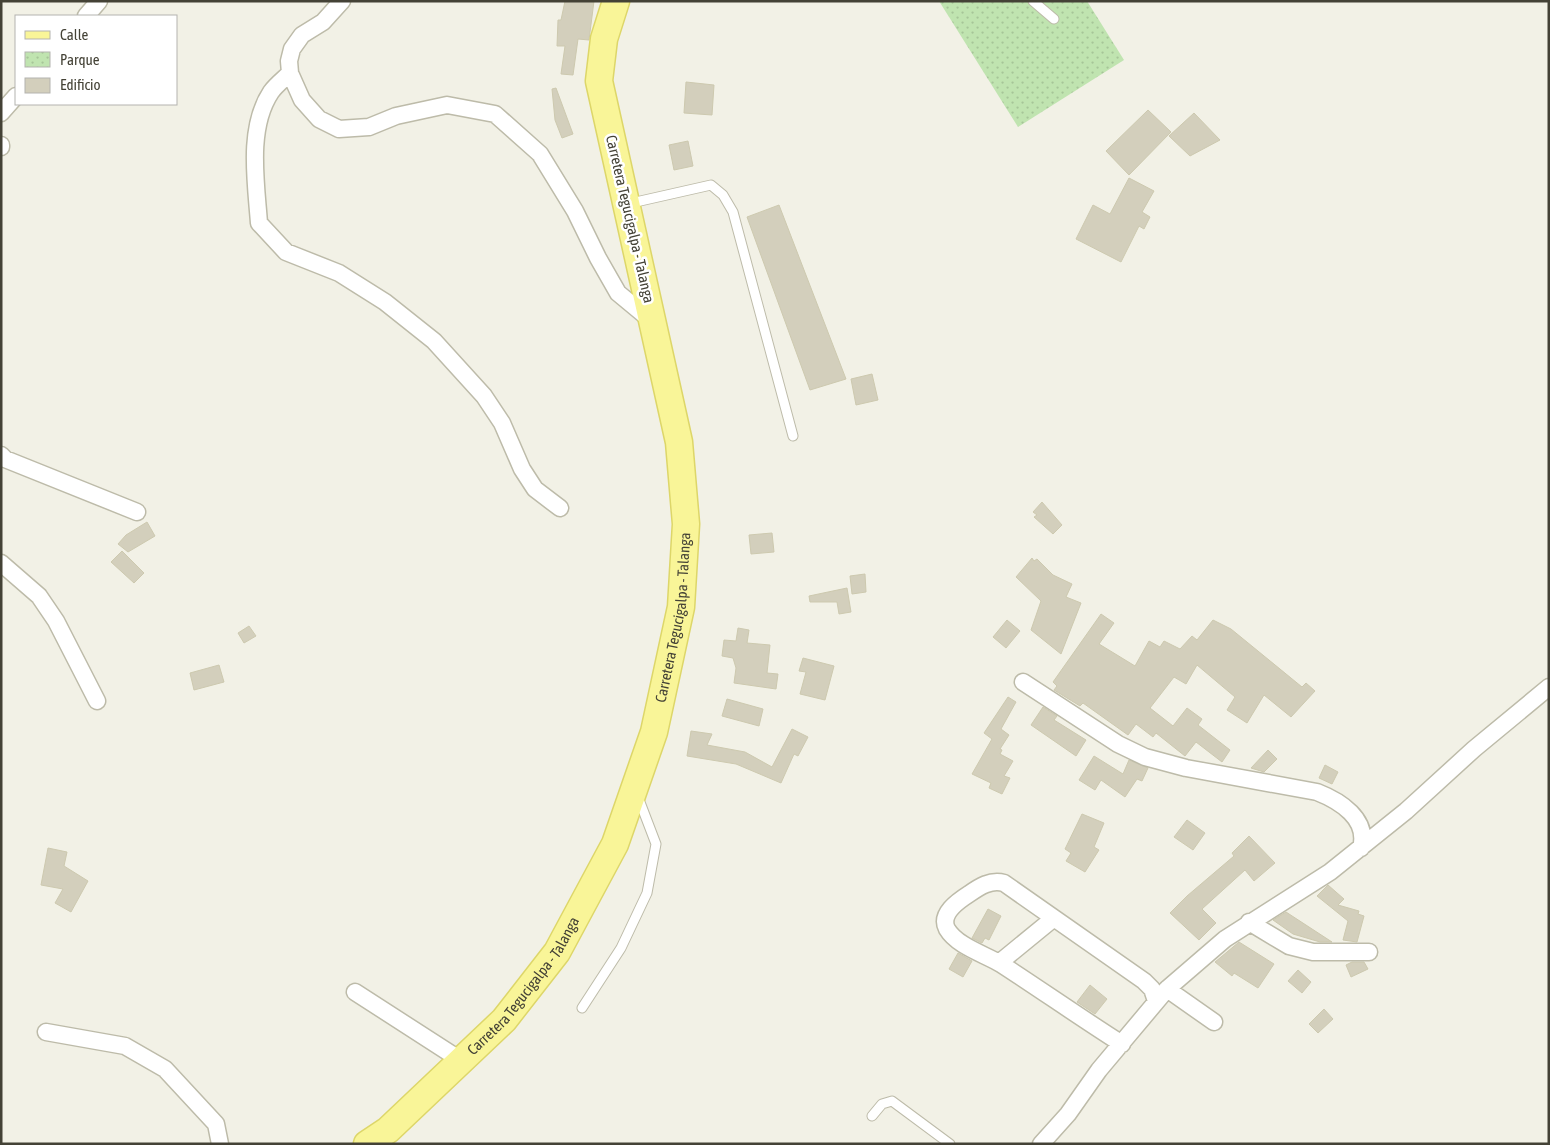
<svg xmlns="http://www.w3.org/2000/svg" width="1550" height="1145" font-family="'Asap Condensed',sans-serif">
	<defs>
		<pattern id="park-dots" width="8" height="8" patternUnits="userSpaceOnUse" patternTransform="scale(1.25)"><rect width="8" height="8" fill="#c0e4b0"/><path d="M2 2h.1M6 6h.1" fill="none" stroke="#a6c598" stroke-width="1.8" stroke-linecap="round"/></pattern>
	</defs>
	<rect width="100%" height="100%" fill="#f2f1e6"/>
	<!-- park -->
	<path fill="url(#park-dots)" d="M939,1h148l37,59 -106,67z"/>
	<!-- building -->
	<path fill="#d3cfbc" stroke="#cdc9af" d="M565,1h29l-5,39 -11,-1 -5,36 -12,-1 4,-28h-8l1,-26h3z
		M686,82l28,3 -2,30 -28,-2z
		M556,88l17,46 -11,4 -7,-18 -3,-31z
		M1148,110l23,22 -42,43 -23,-24z
		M1194,113l26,27 -30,16 -21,-20z
		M688,141l5,25 -19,4 -5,-25z
		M1129,178l25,13 -12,21 8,5 -6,12 -5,-3 -18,36 -45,-23 17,-34 17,9z
		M779,205l67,174 -36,11 -63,-173z
		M872,374l6,26 -22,5 -5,-26z
		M1042,502l20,23 -9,9 -19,-17 3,-2 -4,-3z
		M147,522l8,14 -27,16 -10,-8 8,-9z
		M772,533l2,19 -23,2 -2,-19z
		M122,551l22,22 -10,10 -23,-21z
		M1032,558l2,3 3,-2 16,16 19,9 -6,13 15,6 -20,51 -30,-24 10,-29 -25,-24z
		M865,574l1,18 -14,2 -2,-18z
		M847,588l4,24 -12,2 -2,-12h-27l-1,-6z
		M1101,614l13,9 -15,21 36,22 14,-25 11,6 4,-6 16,8 12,-13 5,4 16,-20 18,9 71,58 4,-4 9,8 -24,26 -27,-22 -17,28 -20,-13 8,-13 -38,-32 -11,19 -12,-7 -24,31 23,18 14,-18 15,11 -4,6 32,25 -8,12 -26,-20 -11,14 -29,-23 -3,4 -17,-13 -8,11 -45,-32 -3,3 -26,-16 3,-4 -4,-4z
		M1007,620l13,11 -14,17 -13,-11z
		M249,626l7,10 -12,7 -6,-10z
		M738,628l11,2 -2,13 23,2 -3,28 11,1 -2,15 -42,-6 2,-15 -3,-10 -11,-2 2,-16 12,1z
		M803,658l31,8 -9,34 -25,-6 6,-22 -7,-1z
		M219,665l5,17 -30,8 -4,-17z
		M1008,697l8,5 -15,27 8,6 -9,14 2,1 -2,4 13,7 -9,15 6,2 -8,16 -13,-6 2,-5 -19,-9 20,-35 -8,-6z
		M727,699l36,10 -4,17 -37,-10z
		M1043,707l14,9 -3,4 32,20 -10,16 -45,-31z
		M792,729l16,8 -10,19 -4,-2 -13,29 -45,-19 -49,-8 4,-25 21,3 -5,11 38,7 27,15z
		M1268,750l9,9 -13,13 -13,-4z
		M1094,756l29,18 6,-14 19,8 -6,13 -5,-2 -12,18 -24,-17 -6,10 -16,-10z
		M1325,765l13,7 -6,12 -13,-6z
		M1082,814l22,9 -10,24 5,3 -14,22 -19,-11 5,-8 -6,-4z
		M1187,820l18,13 -12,17 -19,-13z
		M1249,836l26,27 -21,18 -9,-11 -43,39 14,14 -17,17 -29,-27 17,-17 47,-40 -2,-3z
		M48,848l19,4 -3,14 24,15 -17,31 -16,-9 8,-14 -22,-4z
		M1328,885l16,14 -6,6 21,6 -1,3 6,2 -7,26 -14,-2 5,-19 -31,-25z
		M988,909l13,7 -12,24 -4,-2 -3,5 -10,-5z
		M1286,912l46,30h-12l-27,-8 -20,-14z
		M1239,942l35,22 -16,24 -24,-15 -2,3 -17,-14z
		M958,953l14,8 -9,16 -14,-8z
		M1352,962h12l4,7 -17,8 -5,-12z
		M1298,970l13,12 -9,11 -14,-12z
		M1090,985l17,14 -12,15 -18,-12z
		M1324,1009l9,10 -15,14 -9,-9z"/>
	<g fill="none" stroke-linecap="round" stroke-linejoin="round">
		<!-- service casing -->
		<g stroke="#bdbba9" stroke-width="11">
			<path id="service" d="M1033,1l21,18
				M627,204l84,-19 12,10 10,17 60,224
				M582,1008l39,-60 26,-55 9,-49 -18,-47
				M872,1116l10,-12 10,-3 58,43"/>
		</g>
		<!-- minor casing -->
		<g stroke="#bdbba9" stroke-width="19">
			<path id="minor" d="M342,1l-19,21 -21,13 -10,14 -3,12 1,12 12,27 17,19 20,10 30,-2 27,-11 51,-11 48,9 45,40 35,57 23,47 20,35 35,29
				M86,16l13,-15
				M290,73c-6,6 -14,12 -19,19 -24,36 -15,90 -12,131l27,29 53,21 46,29 49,39 50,55 18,27 20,46 13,20 25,19
				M1,113l15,-17
				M1,145v2
				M1,455l4,4 132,53
				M1,563l38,33 17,25 41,80
				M1023,682l95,62 27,13 41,11 131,24c23,9 52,27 44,56
				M1249,922l40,24 24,6h56
				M999,963l55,-45
				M1167,989l47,33
				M355,992l107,69
				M46,1032l79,14 40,23 51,55 4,20
				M1122,1044c-41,-26 -81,-54 -121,-80 -17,-10 -44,-18 -54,-35 -8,-15 11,-28 22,-35 10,-7 22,-15 35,-11l140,98 8,8 4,12
				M1041,1144l27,-30 31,-44 68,-81 58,-50 105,-67 76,-61 68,-62 75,-62"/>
		</g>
		<!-- primary casing -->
		<g stroke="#ddd669" stroke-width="29">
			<g id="primary">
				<path id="s1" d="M367,1144l21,-14 116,-110 53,-68 58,-108 39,-112 27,-125 5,-83 -7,-82 -80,-361 5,-42 12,-38"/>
			</g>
		</g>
		<!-- service -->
		<use href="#service" stroke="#fff" stroke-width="9"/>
		<!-- minor -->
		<use href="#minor" stroke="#fff" stroke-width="16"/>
		<!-- primary -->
		<use href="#primary" stroke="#f9f598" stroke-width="26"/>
	</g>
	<g text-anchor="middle" stroke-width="5" stroke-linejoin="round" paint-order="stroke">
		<!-- street labels -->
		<g font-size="15" fill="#444236" stroke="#fff">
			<text transform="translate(630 219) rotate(77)" y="5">Carretera Tegucigalpa - Talanga</text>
			<text dy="5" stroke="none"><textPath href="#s1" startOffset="629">Carretera Tegucigalpa - Talanga</textPath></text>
			<text dy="5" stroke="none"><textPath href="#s1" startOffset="224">Carretera Tegucigalpa - Talanga</textPath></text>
		</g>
	</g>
	<!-- border -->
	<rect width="1550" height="1145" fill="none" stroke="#444236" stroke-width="5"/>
	<!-- legend -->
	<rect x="15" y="15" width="162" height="90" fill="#ffffff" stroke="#b4b3af"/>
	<rect x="25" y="31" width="25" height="8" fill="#f9f598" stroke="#b4b3af"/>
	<text x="60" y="40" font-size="15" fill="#444236">Calle</text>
	<rect x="25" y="52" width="25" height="15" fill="url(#park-dots)" stroke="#b4b3af"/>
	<text x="60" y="65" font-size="15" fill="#444236">Parque</text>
	<rect x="25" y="78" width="25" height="15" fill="#d3cfbc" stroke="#b4b3af"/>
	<text x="60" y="90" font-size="15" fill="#444236">Edificio</text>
</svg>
